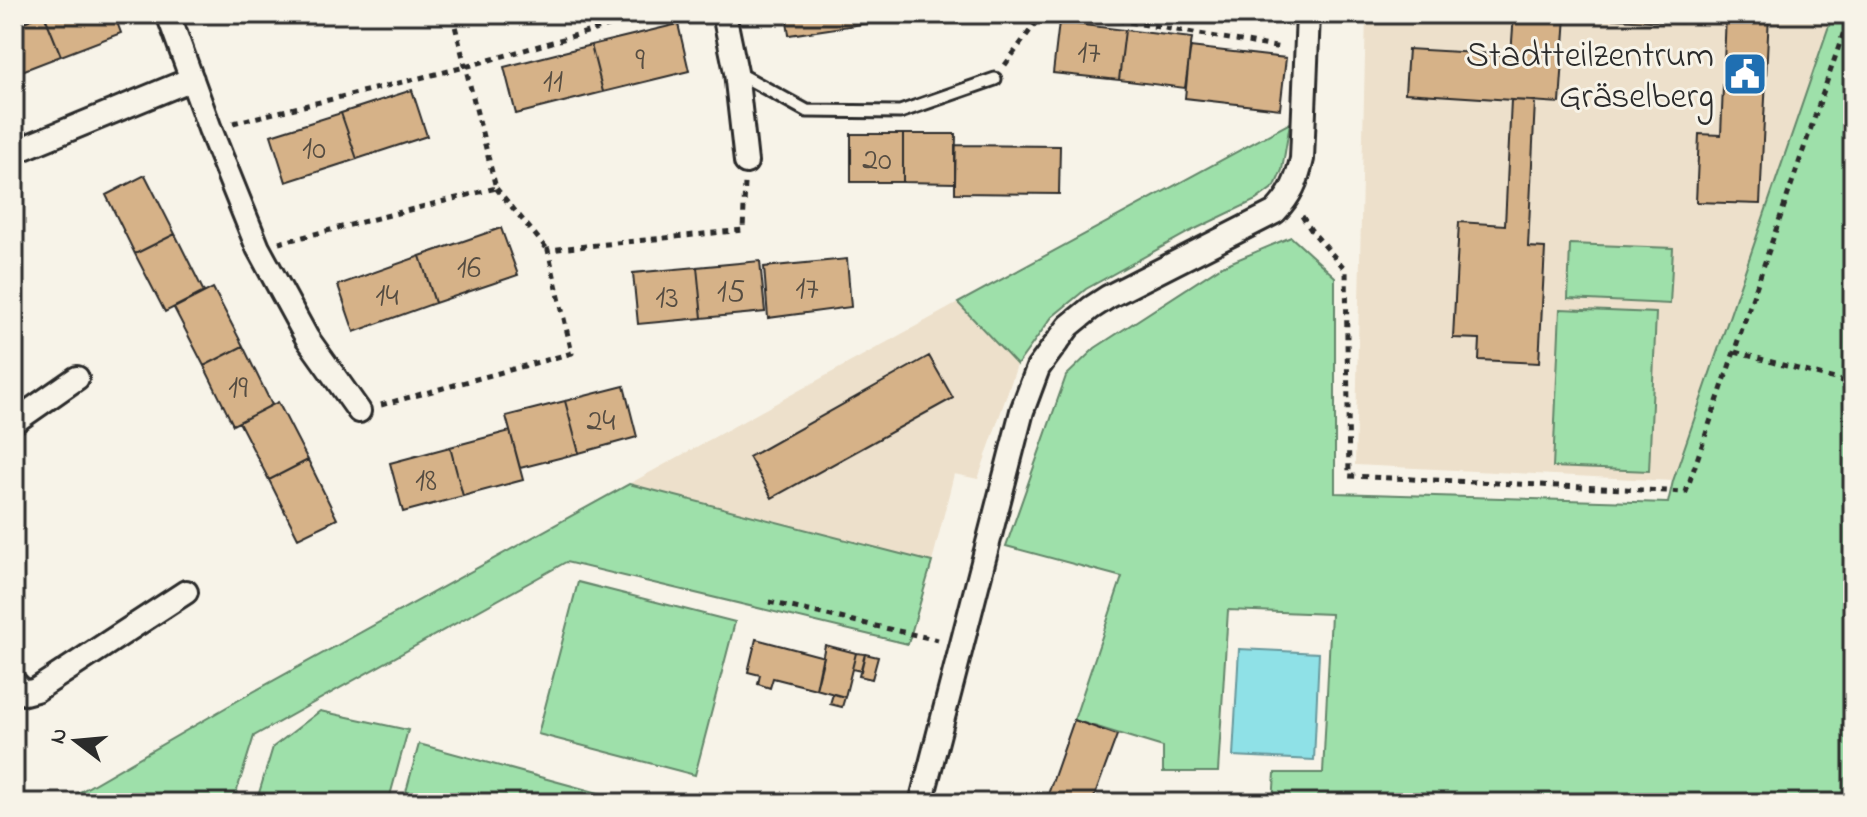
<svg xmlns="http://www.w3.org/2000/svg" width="1867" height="817" font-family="'Indie Flower',sans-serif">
	<rect width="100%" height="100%" fill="#f7f3e8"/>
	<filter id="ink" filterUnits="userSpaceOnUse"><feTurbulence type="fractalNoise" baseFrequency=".0125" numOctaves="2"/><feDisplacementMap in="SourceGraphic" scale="16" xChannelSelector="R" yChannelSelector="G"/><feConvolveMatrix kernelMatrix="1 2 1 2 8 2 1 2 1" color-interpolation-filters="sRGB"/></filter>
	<g filter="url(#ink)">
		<!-- built -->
		<path fill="#ede0cb" d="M1366,14h467l-160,467 -318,-16z
			M958,303l59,62 -39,114 -24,-5 -22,88 -303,-78z"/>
		<!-- green -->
		<path fill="#9ee0aa" stroke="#64866a" stroke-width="2" d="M1833,14h20v789h-580l2,-30h48l8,-159 -103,-4 -10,162h-55v-25l-89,-27 48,-143 -116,-31 60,-170 29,-28 125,-81 71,-30 44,40v216l333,10 5,-22z
			M1290,123l-8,47 -7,16 -19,14 -67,32 -103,57 -34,28 -35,48 -59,-62z
			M1570,244l103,4 -3,56 -102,-5z
			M1560,309l96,4 -7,158 -96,-4z
			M629,484l303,78 -24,82 -342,-82 -312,174 -21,67h-172l183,-106z
			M578,582l157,40 -40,153 -157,-41z
			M320,711l88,19 -20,73h-132l17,-56z
			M419,744l216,59h-232z"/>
		<!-- water -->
		<path fill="#8fe1e7" stroke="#67989c" stroke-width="2" d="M1239,649l80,4 -5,107 -81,-4z
			M1152,797h98v6h-98z"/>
		<!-- building -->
		<path fill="#d6b288" stroke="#2b2b2b" stroke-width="2" d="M44,14l17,42 -47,18v-48z
			M44,14h70l7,19 -60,23z
			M786,14h95l1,7 -93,14z
			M881,14h51l-50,7z
			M1514,14h168v9l-116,-7 -6,87 -155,-10 3,-44 103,6z
			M1726,14h43l-9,190 -64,-2 3,-68 22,1z
			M1059,22l66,8 -6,50 -66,-7z
			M678,24l11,47 -86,21 -12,-47z
			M1125,30l67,8 -7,50 -66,-8z
			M591,45l12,47 -87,22 -12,-47z
			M1190,47l96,11 -6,51 -95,-11z
			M412,90l15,46 -70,23 -16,-46z
			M1511,100l24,1 -7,146 17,1 -6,115 -60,-3 1,-21 -27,-1 6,-116 46,3z
			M341,113l16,46 -71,23 -15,-47z
			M851,134h52v48h-52z
			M903,134h53l-1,49 -52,-1z
			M955,145l105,1 -1,48 -104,-1z
			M145,175l30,59 -40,20 -29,-59z
			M501,228l17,47 -83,28 -15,-47z
			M175,234l29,58 -39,20 -30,-58z
			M420,256l15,47 -81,29 -16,-47z
			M847,259l4,48 -83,11 -4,-51z
			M760,261l5,51 -63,6 -5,-51z
			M697,267l5,51 -64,6 -5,-51z
			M213,288l30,58 -39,20 -30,-58z
			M243,346l29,59 -39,20 -29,-59z
			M929,356l24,42 -181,100 -23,-41z
			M624,386l13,51 -58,16 -14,-52z
			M565,401l14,52 -59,15 -14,-52z
			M278,402l30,58 -39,20 -30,-58z
			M510,431l13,49 -60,16 -13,-49z
			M450,447l13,49 -60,16 -13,-49z
			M308,460l29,59 -39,19 -29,-58z
			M756,639l68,18 -8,32 -43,-11 -3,10 -12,-4 2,-9 -12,-3z
			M825,645l31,8 -11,44 -29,-8z
			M856,653l9,1 -4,17 -9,-2z
			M865,654l13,3 -6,22 -13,-3z
			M833,694l12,3 -3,10 -12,-3z
			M1074,720l43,15 -25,68h-47z"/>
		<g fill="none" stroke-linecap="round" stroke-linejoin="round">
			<!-- service casing -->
			<g stroke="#2b2b2b" stroke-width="17">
				<path id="service" d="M736,72l71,39 93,1 95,-33"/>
			</g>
			<!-- minor casing -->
			<g stroke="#2b2b2b" stroke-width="28">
				<path id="minor" d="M168,14l42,115 48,119 49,90 52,73
					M724,14l12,58 10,90
					M14,152l178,-73
					M14,422l63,-44
					M14,682l11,11 11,-3 150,-98
					M921,803l101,-392 16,-43 31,-42 22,-18 17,-11 167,-85c16,-17 22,-31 27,-53l6,-145"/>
			</g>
			<!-- path -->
			<path stroke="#2b2b2b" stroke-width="5" stroke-dasharray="6 6" stroke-linecap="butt" d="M1082,14l200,34
				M1005,65l37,-51
				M233,123l232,-56 185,-53
				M496,188l52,62
				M1302,216l9,14 35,40 3,206 337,16 164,-478
				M279,243l217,-55 -44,-174
				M1735,352l118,32
				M381,405l191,-52 -24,-103 195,-20 2,-47
				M769,602l169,38"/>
			<!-- service -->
			<use href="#service" stroke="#f7f3e8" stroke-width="11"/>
			<!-- minor -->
			<use href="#minor" stroke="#f7f3e8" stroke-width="22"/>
		</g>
	</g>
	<!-- icons -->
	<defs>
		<g id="civic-square" transform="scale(2.3)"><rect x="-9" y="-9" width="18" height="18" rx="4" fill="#1f6fb2" stroke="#f7f3e8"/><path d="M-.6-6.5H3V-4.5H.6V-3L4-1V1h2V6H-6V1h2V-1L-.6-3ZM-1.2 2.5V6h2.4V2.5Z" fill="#fff"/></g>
	</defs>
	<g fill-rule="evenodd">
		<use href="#civic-square" x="1745" y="74"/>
	</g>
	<g text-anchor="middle" stroke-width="6" stroke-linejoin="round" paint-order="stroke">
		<!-- number labels -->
		<g font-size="32" fill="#564d42">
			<text x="1089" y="62">17</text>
			<text x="640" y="69">9</text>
			<text x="553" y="91">11</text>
			<text x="314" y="158">10</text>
			<text x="877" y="169">20</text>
			<text x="469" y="277">16</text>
			<text x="807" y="298">17</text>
			<text x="731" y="301">15</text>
			<text x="387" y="305">14</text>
			<text x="667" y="307">13</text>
			<text x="238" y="397">19</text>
			<text x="601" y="430">24</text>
			<text x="426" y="490">18</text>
		</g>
		<!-- poi labels -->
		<g font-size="36" fill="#2b2b2b" stroke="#f7f3e8" text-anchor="end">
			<text x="1714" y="66">Stadtteilzentrum<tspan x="1714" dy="41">Gräselberg</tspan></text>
		</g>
	</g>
	<!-- margin -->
	<rect width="1867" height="817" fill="none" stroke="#f7f3e8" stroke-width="48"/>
	<rect x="24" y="24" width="1819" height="769" fill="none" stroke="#2b2b2b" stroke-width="3" filter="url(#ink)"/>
	<!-- north arrow -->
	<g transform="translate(76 741) rotate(286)" stroke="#f7f3e8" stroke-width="6" paint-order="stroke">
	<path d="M0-6L14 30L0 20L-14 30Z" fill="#2b2b2b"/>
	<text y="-12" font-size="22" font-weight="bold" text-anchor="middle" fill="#2b2b2b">N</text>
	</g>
</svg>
